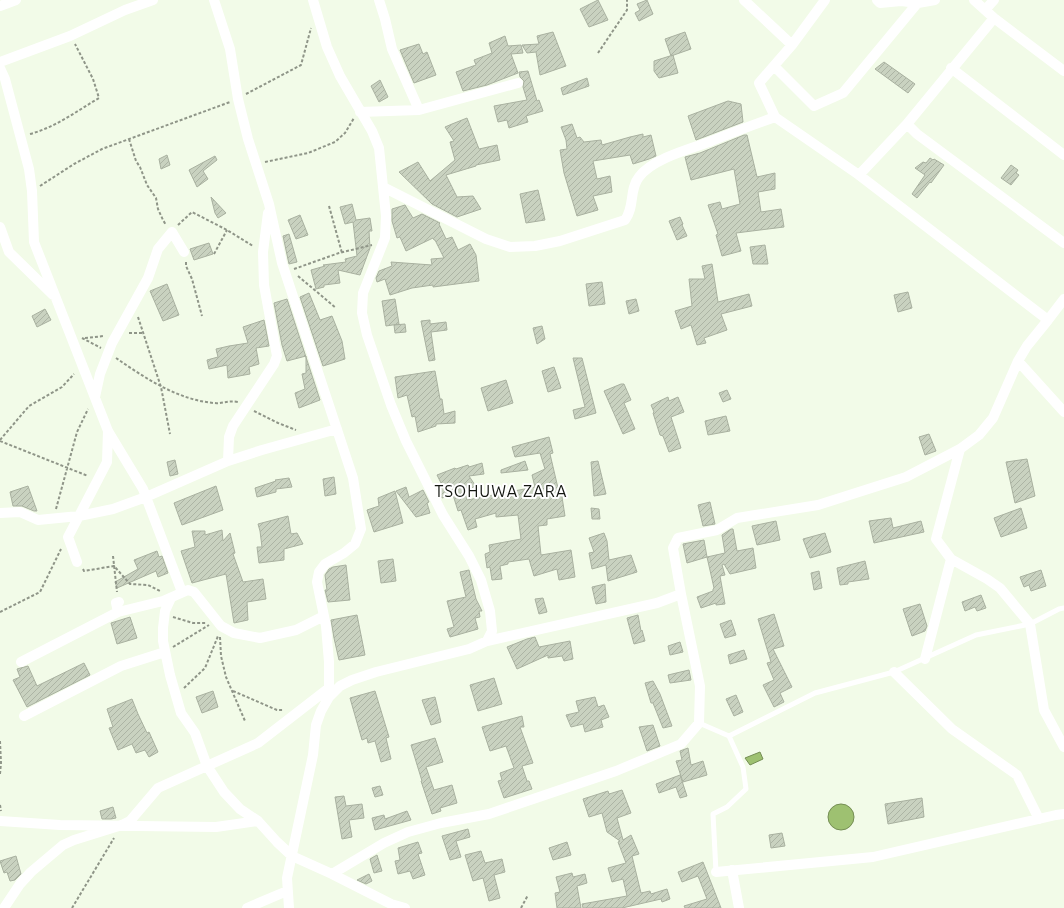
<svg xmlns="http://www.w3.org/2000/svg" width="1064" height="908" font-family="Ubuntu,sans-serif">
	<defs>
		<pattern id="building-hatch" width="6" height="6" patternUnits="userSpaceOnUse"><rect width="6" height="6" fill="#c9d2c0"/><path d="M-1 1l2-2M0 6l6-6M5 7l2-2" fill="none" stroke="#acb4a4"/></pattern>
	</defs>
	<rect width="100%" height="100%" fill="#f2fbe8"/>
	<!-- water -->
	<path fill="#9ec171" stroke="#758e54" d="M760,752l3,7 -13,6 -5,-7z
		M828 817a13 13 0 1 1 26 0a13 13 0 1 1-26 0Z"/>
	<!-- building -->
	<path fill="url(#building-hatch)" stroke="#a9b1a0" d="M598,0l10,20 -19,7 -9,-18z
		M647,0l6,14 -14,7 -4,-8 5,-3 -3,-6z
		M553,32l13,34 -26,9 -4,-23 -9,1 -5,-8 17,-1 -2,-8z
		M685,32l6,17 -20,7 -6,-17z
		M505,36l3,10 13,-1 2,8 -12,1 7,19 -31,12 -24,6 -7,-19 20,-7 -2,-5 18,-7 -3,-10z
		M419,44l4,10 4,-2 9,23 -22,8 -14,-33z
		M673,55l5,18 -19,5 -5,-7v-10z
		M884,62l31,22 -7,9 -33,-24z
		M528,71l9,30 2,-1 4,11 -17,5 2,6 -19,6 -2,-8 -9,2 -4,-16 33,-6 -4,-13 1,-6 -4,-4 -1,-5z
		M587,78l2,8 -26,9 -2,-7z
		M380,80l8,17 -9,5 -8,-16z
		M728,101l13,3 2,18 -47,18 -8,-24z
		M467,118l12,31 18,-4 3,15 -24,5v1l-30,9 11,22 16,-1 8,13 -24,8 -25,-13 -33,-32 19,-10 12,19 25,-21 -5,-18 4,-1 -9,-14 7,-3z
		M572,124l5,14 3,-1 4,5 17,-2 1,5 28,-8 13,-3v3l8,-2 5,21 -7,3 -16,5 -3,-9 -37,6 4,18 13,-3 2,16 -19,4 5,14 -21,6 -13,-43 -4,-23 7,-1 -1,-9 -5,-13z
		M744,135h3l10,42 18,-4v16l-17,3 3,20 20,-3 3,18 -48,6 5,18 -19,5 -6,-21 2,-1 -10,-29 12,-3 2,7 18,-5 -6,-35 -43,11 -6,-23 15,-4z
		M167,155l3,10 -9,4 -2,-10z
		M215,156l2,4 -14,11 5,8 -11,8 -8,-17z
		M930,158l3,2 1,-1 10,6 -13,18 -1,-1 -13,16 -5,-4 13,-19 -10,-7 8,-6 3,1z
		M1011,165l7,5 -2,3 3,2 -8,10 -10,-7z
		M538,190l7,30 -19,3 -6,-29z
		M211,197l15,16 -8,5 -3,-5z
		M352,204l4,16 14,-2 2,13h-3l1,17 -10,27 -22,-5 2,13 -16,2v2l-8,2 -5,-19 14,-4 -2,-1 23,-3 -1,-3 12,-3 -4,-34 -8,2 -5,-17z
		M405,205l8,13 9,-4 18,9 -1,1 7,15 6,-2 6,13 12,-6 6,11 3,26 -46,6v-2l-21,3 -22,7 -5,-16 -8,3 -1,-4 3,-7 13,-5 -1,-4 41,3 -1,-6 13,-1 -9,-18h-1l-1,-2 -27,13 -6,-14 -3,1 -5,-17v-12z
		M300,215l8,20 -12,4 -8,-19z
		M680,217l3,7 -1,1 5,11 -10,4 -8,-19z
		M289,234l8,28 -8,2 -6,-28z
		M209,243l4,11 -19,6 -4,-11z
		M765,245l3,19h-15l-3,-17z
		M712,264l6,38 31,-8 3,12 -31,8 6,16 -23,8 2,5 -9,2 -6,-20 -10,4 -6,-18 17,-5 -3,-27h16l-3,-13z
		M602,282l3,22 -16,2 -3,-22z
		M167,284l12,31 -16,6 -13,-30z
		M908,292l4,16 -14,4 -4,-17z
		M309,293l11,27 12,-4 10,25 3,18 -22,7 -23,-69z
		M287,299l33,101 -21,8 -4,-15 10,-4 -3,-15 4,-1v-17l-19,5 -5,-16 -8,-42z
		M395,299l4,25 -13,2 -4,-25z
		M636,299l3,12 -10,3 -3,-13z
		M45,309l6,11 -14,7 -5,-11z
		M264,320l5,26 -13,2 3,16 -10,3 1,7 -22,4 -1,-13 -18,4 -2,-9 11,-3 -2,-8 13,-3 19,-3 -5,-16z
		M430,320v4l16,-2 1,8 -16,2 4,28 -6,1 -8,-40z
		M405,324l1,8 -11,1 -1,-8z
		M542,326l3,13 -8,5 -4,-16z
		M573,358h9l14,55 -21,6 -2,-9 12,-3z
		M554,367l7,21 -13,4 -6,-21z
		M435,371l5,28h2l2,15 11,-3v12l-19,1v2l-18,6 -3,-16 -3,1 -5,-22 -9,3 -3,-21z
		M506,380l7,23 -25,8 -7,-23z
		M621,384h3l7,16 -7,3 11,26 -12,5 -19,-43z
		M727,390l4,9 -8,3 -4,-9z
		M668,397l1,4 9,-4 6,15 -13,5 10,31 -12,4 -6,-16 -3,-1 -7,-22 1,-1 -3,-7z
		M726,416l4,15 -22,4 -3,-14z
		M929,434l7,17 -11,4 -6,-18z
		M549,437l4,16 -3,1 8,34 4,-1 2,10h-2l3,19 -18,3v6l-9,1 3,29 30,-5 4,27 -16,3 -2,-11 -23,7 -5,-17 -21,3v2l-8,2 2,13 -10,1 -2,-13 -3,1 -2,-14 5,-2 -1,-7 32,-6 -3,-24 -22,2v-4l-21,6 2,8 -9,3 -7,-20 -3,1 -5,-16 -11,3 -5,-9 6,-2 -6,-12 18,-7 1,1 12,-4 1,2 13,-4 2,11 -15,2 8,12 -12,4 2,8 68,-13 -3,-12 13,-6 -5,-16 -25,4 -3,-10z
		M1027,459l8,37 -20,7 -9,-41z
		M175,460l3,14 -8,2 -3,-14z
		M525,461l3,9 -27,3v-3z
		M598,461l8,33 -12,2 -3,-34z
		M334,477l2,17 -11,2 -2,-17z
		M289,478l3,9 -16,2v3l-19,5 -2,-9 21,-7 -1,-1z
		M28,486l9,25h-3l-12,-5h-9l-3,-14z
		M216,486l7,24 -41,15 -8,-22z
		M406,487l3,10 14,-7 6,12 -2,1 3,10 -14,4 -20,-26z
		M395,491l8,32 -29,9 -7,-22 12,-4 -1,-8z
		M710,502l5,22 -12,2 -5,-21z
		M591,508l8,1 1,10h-8z
		M1021,508l6,20 -26,9 -7,-19z
		M288,516l3,18 6,-1 6,11 -19,5v11l-25,3 -2,-16h5l-2,-16 -2,-7z
		M891,518l2,10 28,-7 3,11 -50,11 -5,-22z
		M776,521l4,19 -23,5 -5,-19z
		M731,529h2l4,22 16,-3 3,20 -26,6 -6,-10 -2,1 3,10 -5,1 5,28 -9,1v-2l-15,5 -4,-11 16,-6v-2l1,-1 -7,-31 18,-4 -3,-18z
		M222,530l1,11 7,-8 5,20 -2,1 10,28 20,-3 3,20 -19,3 1,18 -14,3 -8,-49 -34,9 -11,-32 14,-4 -3,-16h13v4z
		M604,533l3,8 2,19 22,-5 6,17 -29,9 -2,-16 -14,4 -3,-16 5,-1 -5,-14z
		M825,533l6,19 -21,6 -7,-19z
		M704,540l3,17 -20,6 -4,-19z
		M157,551l2,6 3,-1 6,17 -10,4 -2,-6 -39,17 -2,-6 23,-13 -4,-9z
		M393,559l3,22 -15,2 -3,-22z
		M865,561l4,18 -21,3v2l-8,1 -3,-17z
		M346,565l4,35 -22,2 -3,-12h2l-2,-15 4,-6 4,-2z
		M469,570l7,29 6,12h-3l1,6 -5,1 3,11 -28,8 -3,-8 7,-2 -7,-26 19,-4 -6,-25z
		M1041,570l5,16 -15,5 -2,-6 -5,2 -4,-10z
		M819,571l3,17 -8,2 -3,-17z
		M605,584l1,18 -10,2 -4,-17z
		M981,595l5,13 -9,3 -2,-4 -10,4 -3,-9z
		M543,598l4,14 -8,2 -4,-15z
		M920,604l7,22 -2,5 -13,5 -9,-27z
		M774,614l10,32 -11,3 19,38 -12,6 4,9 -10,5 -11,-22 11,-5 -7,-17 4,-1 -13,-43z
		M357,615l8,40 -26,5 -5,-22 -3,-18z
		M638,615l3,16 1,-1 3,11 -11,3 -7,-26z
		M130,617l7,21 -20,6 -6,-21z
		M731,620l5,15 -11,3 -5,-14z
		M535,637l4,10 31,-6 3,18 -9,2 -2,-5 -14,2v-3l-31,14 -10,-22 20,-8z
		M680,642l3,10 -13,3 -2,-9z
		M744,650l3,9 -17,5 -2,-9z
		M84,663l6,12 -63,32 -14,-27 7,-3 -3,-8 11,-3 9,20z
		M689,670l2,10 -21,3 -2,-8z
		M494,678l8,26 -24,7 -8,-26z
		M653,681l7,13 12,32 -9,2 -10,-25h-2l-6,-20z
		M213,691l5,16 -16,6 -6,-16z
		M375,691l14,46 -3,1 5,21 -10,3 -6,-21 -7,2 -1,-5 -5,2 -12,-42z
		M736,695l7,17 -9,4 -8,-17z
		M435,697l6,25 -10,3 -9,-25z
		M595,697l3,10 6,-2 5,12 -8,3 2,7 -18,5 -2,-8 -12,3 -5,-12 13,-3 -3,-11z
		M132,699l6,15 9,19 2,-1 9,20 -9,5 -4,-7 -9,3 -4,-9 -14,6 -9,-22 4,-1 -6,-18z
		M522,716l2,11h-4l13,36 -11,3 5,15h2l3,8 -28,9 -6,-17 4,-1 -2,-7 14,-5 -8,-22 -16,5 -8,-24z
		M653,725l7,21 -13,5 -8,-24z
		M435,738l8,24 -17,5 8,23 18,-5 5,18 -17,5 1,3 -9,3 -11,-33h1l-11,-36z
		M688,748l3,17 12,-4 4,14 -24,7 -7,-21 6,-1 -2,-9z
		M680,775l7,21 -7,2 -4,-11 -17,6 -3,-9z
		M380,786l3,9 -8,2 -3,-9z
		M622,790l9,23 -14,5 6,22 8,-5 8,19 -7,2 9,37 9,-2 1,3 16,-5 3,10 -8,3 -1,-3 -39,9h-39l-1,-4 45,-8 -4,-17 -11,3 -4,-14 18,-5 -8,-21 2,-1 -13,-9 -5,-19 -13,4 -6,-18 25,-8 1,3z
		M344,796l2,10 16,-2 2,14 -15,2 3,17 -10,2 -7,-42z
		M922,798l2,19 -36,7 -3,-20z
		M113,807l3,11 -5,1h-9l-2,-8z
		M407,811l4,9 -36,10 -3,-12 12,-3 1,4z
		M468,829l2,8 -14,4 5,16 -11,3 -8,-24z
		M782,833l3,13 -14,2 -2,-13z
		M418,842l4,11 -4,1 7,21 -12,4 -3,-8 -12,3 -3,-13 5,-1 -2,-12z
		M567,842l4,13 -18,5 -4,-12z
		M481,851l4,12 17,-4 3,13 -11,3 6,23 -11,3 -6,-23 -10,3 -8,-26z
		M377,855l5,16 -8,2 -4,-14z
		M16,856l5,18 -6,6 -5,1 -3,-9 -3,1 -4,-12z
		M703,862l18,46h-36l-1,-2 23,-7 -9,-23 -16,6 -4,-10z
		M572,873l1,4 12,-3 2,9 -10,3 4,22h-24l-2,-15 5,-1 -4,-15z
		M369,874l3,7 -6,3 -9,-4z"/>
	<g fill="none" stroke-linecap="round" stroke-linejoin="round">
		<!-- path -->
		<path stroke="#8f9588" stroke-width="2" stroke-dasharray="3 2" stroke-linecap="butt" d="M598,53l29,-43v-10
			M246,94l55,-29 10,-37
			M30,134c26,-7 47,-23 69,-36l-6,-19 -18,-35
			M129,139l7,22 4,6 7,18 9,13 2,11 5,11 3,5
			M265,162l43,-9 27,-11 10,-9 9,-15
			M40,186l34,-22 28,-15 128,-47
			M329,206l13,47
			M178,225l14,-13 35,18 26,16
			M214,254l13,-24
			M186,262v4l6,13 10,37
			M294,269l45,-16 33,-8
			M298,276l38,32
			M138,317l23,70 9,47
			M129,333h13
			M82,338l19,10
			M85,338l19,-2
			M116,358c29,20 62,42 98,45 8,1 14,-3 24,-1
			M254,411l24,12 18,7
			M0,440l29,-34 33,-19 12,-13
			M0,441l88,35
			M56,509l21,-77 11,-23
			M113,556l4,36
			M83,569l1,2 30,-5 16,18 18,1 12,6
			M0,612l40,-20 21,-43
			M173,617l20,6h13
			M220,637l1,19 5,21 19,44
			M173,647l36,-22
			M184,688l21,-20 13,-32
			M233,691l44,19h7
			M0,741l1,22 -1,11
			M0,805l1,6
			M72,908l42,-70
			M521,908l7,-13"/>
		<!-- lane -->
		<path stroke="#fff" stroke-width="5" d="M699,723l30,13
			M716,872l-3,-58 14,-7 19,-18 -3,-22 -14,-31 86,-43 79,-21 82,-37 54,-11 29,-15 5,-1"/>
		<!-- street -->
		<path stroke="#fff" stroke-width="10" d="M214,0l16,49 8,50 10,40 21,65 13,59 71,215 8,51 -6,15 -11,9 -19,11 -6,8 -2,10 9,44 3,36v35
			M379,0l6,19 7,30 27,61
			M744,0l48,45
			M877,0l3,3 21,-2 17,2 17,-3
			M974,0l20,18 70,53
			M0,6l16,-6
			M985,10l9,-10
			M0,62l70,-26 55,-26 28,-10
			M774,66l40,40 29,-13 77,-93
			M0,68l5,11 24,90 3,22 2,51 74,189 35,58 39,103
			M951,68l113,87
			M360,112l59,-2 99,-27
			M775,117l84,58 189,145 16,-21
			M907,124l10,10 147,109
			M859,175l48,-51 87,-106
			M383,187l103,52 24,8 25,-1 25,-5 65,-21c10,-13 4,-31 14,-43 13,-18 50,-28 70,-35 22,-9 44,-17 66,-25l-16,-34 33,-38 33,-45
			M0,227l9,25 44,43
			M1018,361l46,51
			M95,397l5,-23 12,-31 36,-65 10,-29 14,-17 12,20
			M228,461l1,-24 4,-11 41,-62 3,-8 -13,-71 -1,-33 5,-39
			M0,513l20,-1 18,8 41,-4 -11,21 9,25
			M79,516l34,-7 33,-12 82,-36 34,-11 75,-21
			M79,516l28,-54 1,-31
			M951,559l36,20 13,9 30,36 14,86 20,37
			M171,598l-6,13 -2,17v13l7,34 11,38 14,20 12,33 17,26 16,17 18,12
			M118,612l45,-11 25,-11 6,2 27,34 13,7 26,5 36,-8 28,-14
			M487,641l170,-38 24,-9 -8,-46 5,-10 39,-8 20,-12 81,-13 88,-28 54,-28 19,-14 14,-17 25,-57 9,-15 21,-26
			M925,659l26,-100 -15,-20 24,-90
			M21,662l97,-50 -2,-9 3,-1
			M894,672l58,57 65,46 22,44
			M24,716l97,-50 44,-14
			M0,821l60,4 156,2 42,-6 19,21 15,14 40,18 59,30 14,4
			M732,870l7,38
			M716,872l157,-15 183,-42 8,-1
			M332,874l52,-31 24,-11 33,-9 48,-9 127,-43 65,-27 18,-21 1,-37 -19,-92
			M4,908l16,-24 11,-12 32,-27 11,-5 48,-15 8,-4 28,-33 100,-45 71,-55
			M247,908l40,-17
			M289,908l-2,-30 26,-123 3,-30 5,-14 8,-14 11,-11 12,-6 24,-8 93,-23 18,-8 5,-10 -2,-20 -9,-31 -12,-24 -26,-41 -37,-74 -15,-36 -24,-70 -5,-22 1,-20 22,-55 1,-22 -7,-68 -7,-17 -32,-55 -13,-29 -14,-47"/>
	</g>
	<g text-anchor="middle" stroke-width="4" stroke-linejoin="round" paint-order="stroke">
		<!-- quarter labels -->
		<g font-size="16" letter-spacing="1" fill="#141711" stroke="#fff">
			<text x="501" y="497">TSOHUWA ZARA</text>
		</g>
	</g>
</svg>
